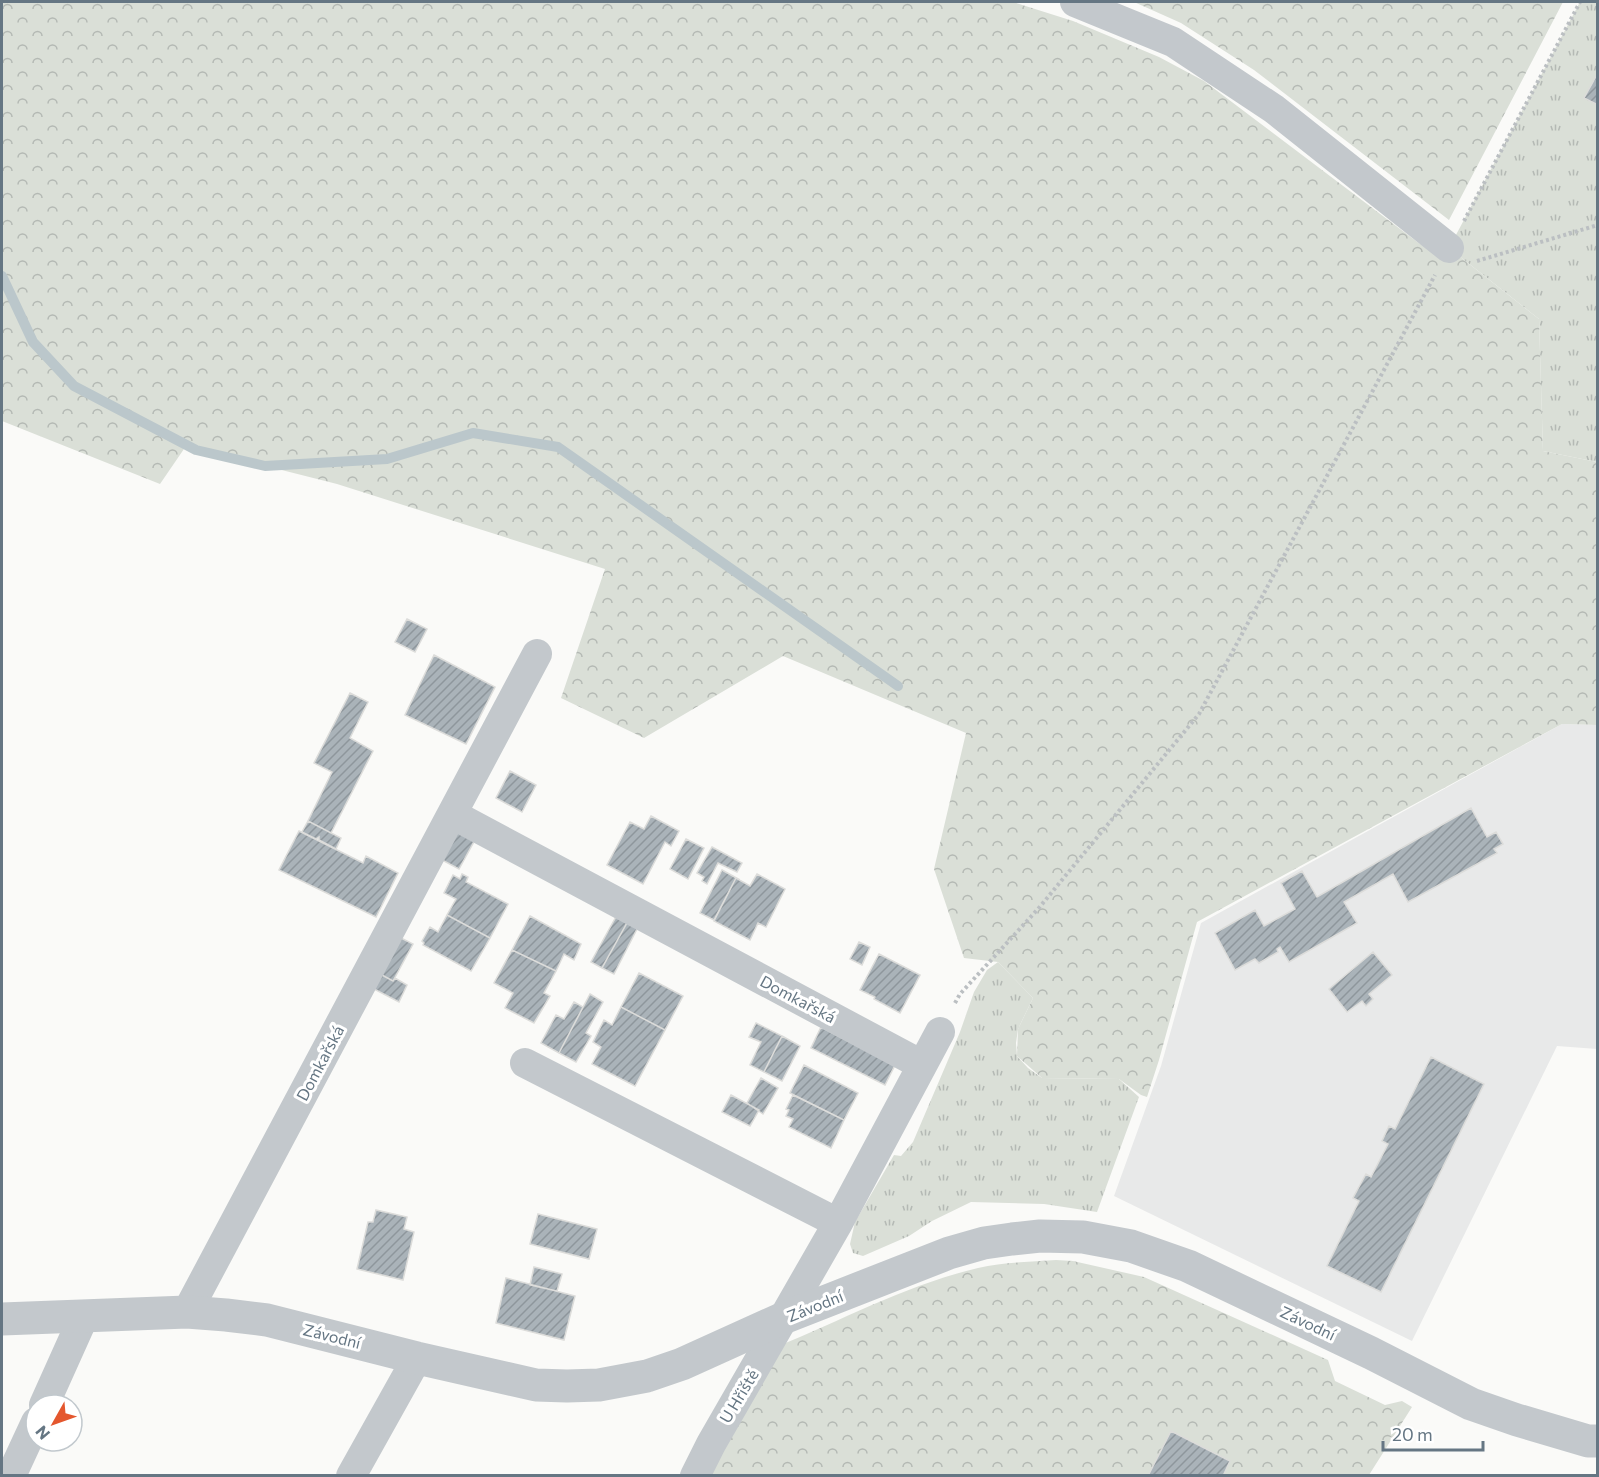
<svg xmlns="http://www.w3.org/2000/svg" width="1599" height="1477" font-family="Commissioner,sans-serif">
	<defs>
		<pattern id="grass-tufts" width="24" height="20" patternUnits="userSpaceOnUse" patternTransform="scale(1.5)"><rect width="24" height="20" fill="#dadfd7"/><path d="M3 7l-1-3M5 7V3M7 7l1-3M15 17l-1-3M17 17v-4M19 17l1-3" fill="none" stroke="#b4b9b4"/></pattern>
		<pattern id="forest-crowns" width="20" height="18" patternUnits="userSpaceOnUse" patternTransform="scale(1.5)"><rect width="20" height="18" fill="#dadfd7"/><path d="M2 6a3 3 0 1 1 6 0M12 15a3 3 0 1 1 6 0" fill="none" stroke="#b4b9b4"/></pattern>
		<pattern id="building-hatch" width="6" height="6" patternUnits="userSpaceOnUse" patternTransform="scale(1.5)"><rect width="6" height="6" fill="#aab3b9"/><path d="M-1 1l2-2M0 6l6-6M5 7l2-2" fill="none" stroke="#8e969c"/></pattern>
	</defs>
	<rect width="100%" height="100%" fill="#fafaf8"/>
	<!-- built -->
	<path fill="#e8e9e9" d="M1562,724l35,1v324l-40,-3 -145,295 -298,-145 47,-130 40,-143z"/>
	<!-- grass -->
	<path fill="url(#grass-tufts)" d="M1580,2h17v460l-54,-11 -4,-132 -90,-71z
		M998,962l35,36 -15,31 -2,14 1,13 11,12 14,10 77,1 20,18 -42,115 -53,-8 -73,-2 -39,19 -23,15 -46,20 -10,-3 -3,-9 5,-22 39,-67 7,1 12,-14 47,-110 14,-40 13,-22z"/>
	<!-- forest -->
	<path fill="url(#forest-crowns)" d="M2,2h1011l60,19 86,36 45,24 216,163 29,4 90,71 4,132 54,11v263l-35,-1 -365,198 -38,138 -12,37 -6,-2 -22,-16 -77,-1 -25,-22 1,-27 15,-31 -35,-36 -34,-4 -30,-89 32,-136 -183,-77 -139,82 -83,-40 44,-129 -268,-85 -151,-38 -26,38 -158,-63z
		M1134,2h429l-114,218 -195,-150 -73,-47z
		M1056,1260l17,1 71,16 184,83 7,21 50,24 17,-4 10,6 -43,68 -660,1 67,-129c67,-27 130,-62 202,-79 25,-6 52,-6 78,-8z"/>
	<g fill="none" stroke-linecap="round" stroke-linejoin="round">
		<!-- stream -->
		<path stroke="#bbc7cb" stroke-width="10" d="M2,276l31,66 41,44 122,64 69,16 122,-7 86,-26 85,14 340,239"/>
	</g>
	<!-- building -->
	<path fill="url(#building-hatch)" stroke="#dcdcda" stroke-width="1.5" d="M1598,73v32l-14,-7z
		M407,619l20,10 -12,23 -20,-10z
		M434,655l61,32 -29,57 -61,-29z
		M350,693l18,9 -18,36 23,13 -42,82 -23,-12 24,-49 -18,-9z
		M510,771l26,14 -14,27 -26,-14z
		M1471,808l16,29 9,-5 7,12 -9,5 3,4 -89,49 -15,-28 -49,28 13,21 -68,39 -9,-15 -3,2 1,3 -19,11 -4,-4 -20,11 -20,-37 40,-23 9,16 31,-17 -14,-26 21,-12 15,26z
		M651,816l28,15 -8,15 -6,-4 -22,42 -36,-19 23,-43 14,7z
		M308,821l33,17 -5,11 -17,-9v-3l-3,2 -14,-7z
		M458,828l18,10 -17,31 -17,-9z
		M299,831l64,32 3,-7 32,17 -22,44 -97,-47z
		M686,839l18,9 -16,31 -18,-10z
		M712,847l30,16 -5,9 -19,-9 -11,21 -5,-3 2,-4 -7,-4z
		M722,870l18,10 -4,-2 -22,42 -14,-7z
		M462,874l6,3 -2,5 42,22 -18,34 -43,-23 9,-16 -12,-6 9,-18 7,4z
		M757,874l28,15 -19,38 -8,-4 -8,17 -36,-19 22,-43 14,8z
		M447,915l43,23 -19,33 -48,-26 1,-2 -2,-2 8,-14 8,5z
		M617,915l11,6 -26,47 -11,-6z
		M530,916l51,28 -7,16 -10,-6 -8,17 -44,-21z
		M628,921l10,6 -24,47 -12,-6z
		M399,937l14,7 -20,37 -13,-7z
		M859,942l11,5 -8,18 -12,-6z
		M512,950l44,21 -12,22 6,3 -16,27 -29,-15 8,-15 -19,-10z
		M1373,952l19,23 -23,19 4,5 -7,7 -4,-5 -15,11 -18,-23z
		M879,954l41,21 -20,38 -26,-14 1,-2 -15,-7z
		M639,973l44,23 -18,34 -44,-23z
		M380,974l13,7 2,-3 12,7 -8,17 -27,-14z
		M590,994l13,8 -17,31 5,3 -15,26 -17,-9z
		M574,1002l9,5 -24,46 -18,-10 15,-28 8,4z
		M621,1007l44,23 -30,56 -43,-22 9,-17 -8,-5 11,-22 8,5z
		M756,1023l26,13 -18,36 -14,-7 11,-23 -12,-5z
		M821,1027l74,38 -10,20 -74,-37z
		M782,1036l18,10 -18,35 -18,-9z
		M1431,1057l53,27 -103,208 -54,-26 32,-65 -6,-3 13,-24 5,3 17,-33 -6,-3 7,-15 6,3z
		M804,1065l54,28 -14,27 -54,-27z
		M761,1078l17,10 -15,26 -16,-11z
		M731,1095l28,15 -9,16 -28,-14z
		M793,1095l51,25 -13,28 -42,-21 4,-8 -7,-3 3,-6 -3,-1z
		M376,1210l31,7 -3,12 10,3 -11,48 -46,-11 11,-47h5z
		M538,1214l59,15 -8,30 -59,-15z
		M534,1267l28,7 -5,17 -27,-6z
		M506,1278l69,18 -11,44 -68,-17z
		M1171,1431l59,30 -7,15h-75z"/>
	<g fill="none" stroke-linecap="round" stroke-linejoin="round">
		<!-- path -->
		<path stroke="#bbbfc2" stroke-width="4" stroke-dasharray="3 3" stroke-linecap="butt" d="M1464,221l116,-219
			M1477,261l121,-36
			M955,1003l5,-9 78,-85 161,-195 236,-439"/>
		<!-- minor -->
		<path stroke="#c3c8cc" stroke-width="30" d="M1075,2l98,40 101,67 175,139
			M452,814l470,251
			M525,1063l313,160
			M187,1312l350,-658
			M44,1405l40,-89
			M11,1476l25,-54
			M351,1476l66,-118
			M695,1476l16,-32 127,-221 102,-191"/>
		<!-- tertiary -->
		<path stroke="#c3c8cc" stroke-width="33" d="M2,1319l185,-7 39,3 41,5 150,38 119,27 31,1 32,-1 48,-9 35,-12 104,-47 163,-64 35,-10 28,-4 28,-3 43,1 48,9 57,20 183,87 100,51 46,16 71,21h10"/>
	</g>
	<g text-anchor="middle" stroke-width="6" stroke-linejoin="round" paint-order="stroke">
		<!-- street labels -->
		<g font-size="16" fill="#657683" stroke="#fff">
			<text transform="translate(798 999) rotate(28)" y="6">Domkařská</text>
			<text transform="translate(320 1063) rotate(-62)" y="6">Domkařská</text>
			<text transform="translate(815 1306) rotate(-22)" y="6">Závodní</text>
			<text transform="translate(1308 1323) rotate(25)" y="6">Závodní</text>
			<text transform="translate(332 1336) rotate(14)" y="6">Závodní</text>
			<text transform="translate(739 1396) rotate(-59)" y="6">U Hřiště</text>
		</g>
	</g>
	<!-- border -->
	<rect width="1599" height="1477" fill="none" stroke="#657683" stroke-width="6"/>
	<!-- north arrow -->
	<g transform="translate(54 1423) rotate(230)"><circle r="28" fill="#ffffff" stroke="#c1c8cd" stroke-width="1.5"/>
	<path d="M0-4.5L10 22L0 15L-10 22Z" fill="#e4572e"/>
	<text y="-9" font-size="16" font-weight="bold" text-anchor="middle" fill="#657683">N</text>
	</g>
	<!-- scale -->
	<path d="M1383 1441v9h100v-9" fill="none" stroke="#657683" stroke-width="3"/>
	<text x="1392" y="1441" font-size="18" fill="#657683" stroke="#ffffff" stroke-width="4.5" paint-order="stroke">20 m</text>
</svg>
